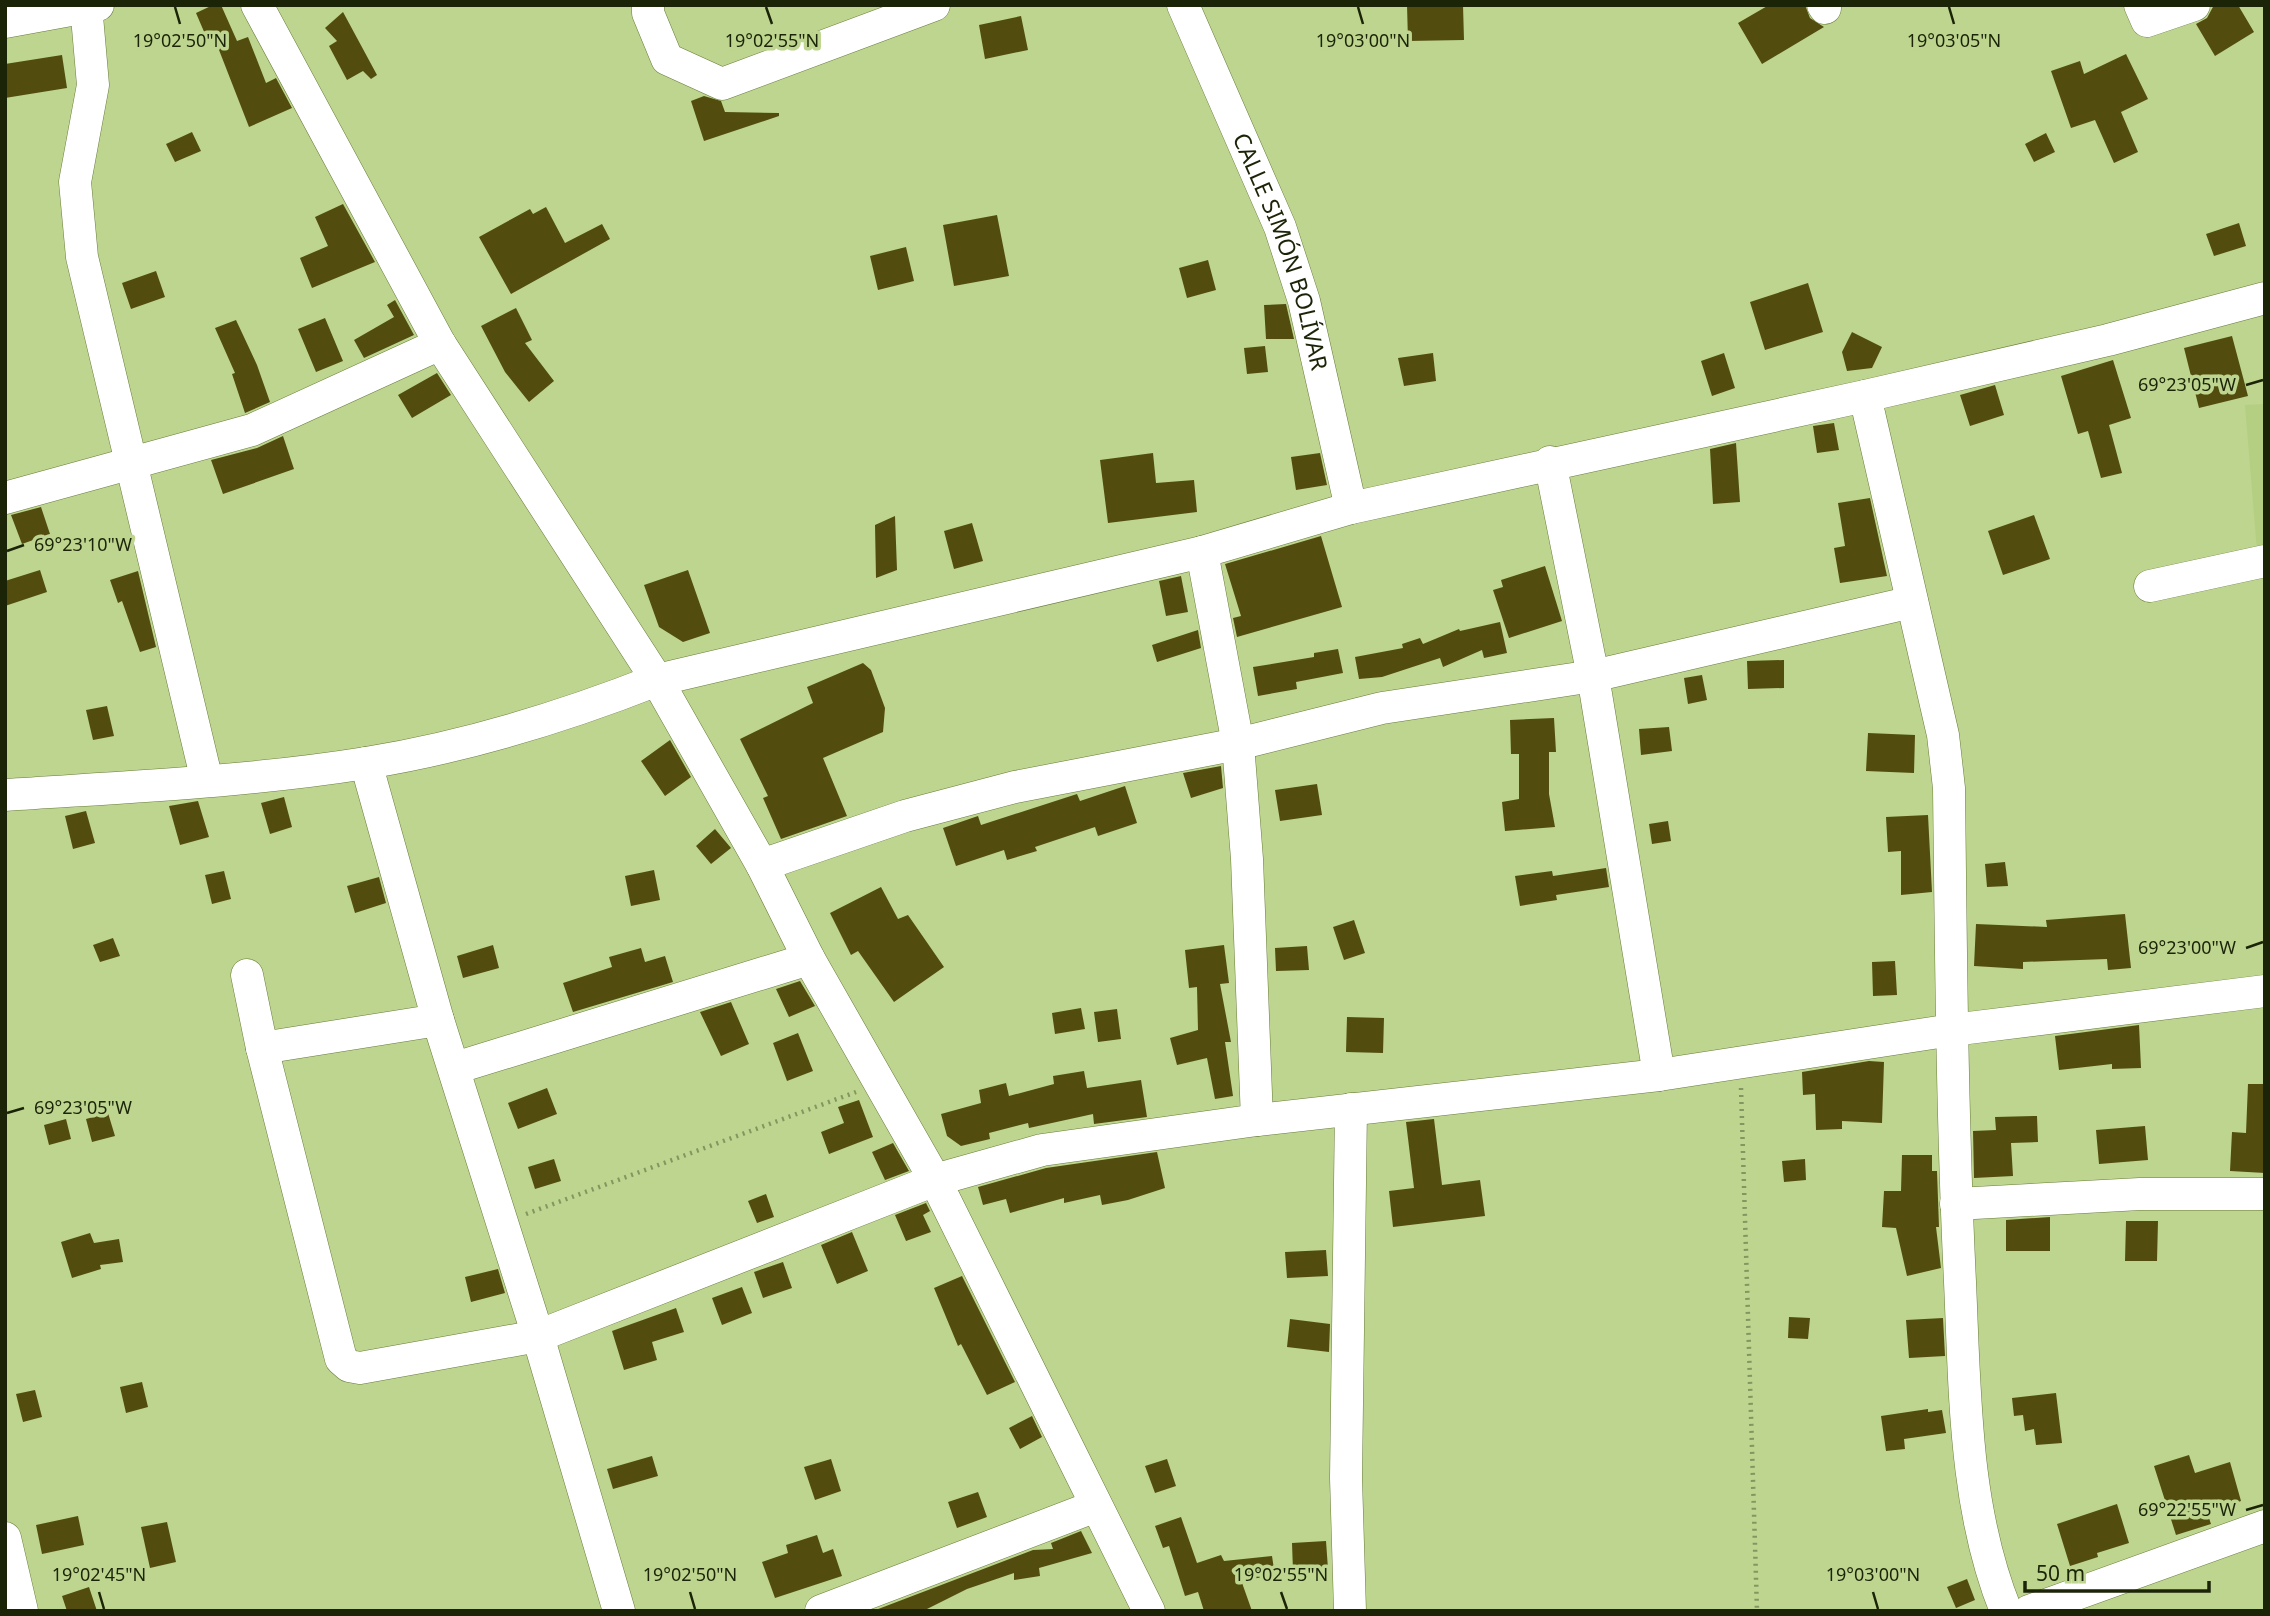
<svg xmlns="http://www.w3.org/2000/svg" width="2270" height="1616" font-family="'Noto Sans',sans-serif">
	<rect width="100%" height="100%" fill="#bdd58f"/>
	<!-- built -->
	<path fill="#b4cf81" d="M2265,404v145l-8,2 -12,-146z"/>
	<!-- building -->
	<path fill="#524d0f" d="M213,5h8l16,36 11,-4 18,46 10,-5 16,30 -43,19 -37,-95 -7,2 -9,-21z
		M1407,5h56l1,35 -56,1z
		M1769,5h36l5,13 14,9 -62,37 -24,-41z
		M2214,5h24l16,27 -39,24 -19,-32 11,-6z
		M343,12l34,63 -6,4 -8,-8 -16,9 -18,-34 8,-5 -12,-13z
		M1021,16l7,34 -43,9 -6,-34z
		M2126,54l22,45 -27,13 17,40 -24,11 -19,-43 -24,8 -20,-57 29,-10 4,13z
		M62,55l5,33 -62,10v-34z
		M704,96l17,5 4,11 54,1v3l-75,25 -13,-40z
		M192,132l9,19 -26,11 -9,-18z
		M2046,133l9,19 -21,10 -9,-18z
		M343,204l32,58 -63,26 -12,-30 28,-12 -13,-29z
		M546,207l19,36 37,-19 8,15 -99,55 -32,-57 51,-28 3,5z
		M997,215l12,61 -55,10 -11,-61z
		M2239,223l7,23 -32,10 -8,-22z
		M906,247l8,34 -36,9 -8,-34z
		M1208,260l8,30 -29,8 -8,-30z
		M156,271l9,26 -34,12 -9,-26z
		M1808,283l15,49 -58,18 -15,-48z
		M395,300l19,35 -50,23 -10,-18 40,-23 -7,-12z
		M1286,304l8,35h-28l-2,-34z
		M516,308l16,32 -7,3 29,38 -25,21 -24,-30 -24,-46z
		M325,318l18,43 -27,11 -18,-43z
		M236,320l21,45 13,37 -25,11 -13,-39 3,-1 -20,-45z
		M1852,332l30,15 -10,21 -25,3 -5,-19z
		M2232,336l16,60 -49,12 -15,-60z
		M1265,346l3,26 -21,2 -3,-26z
		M1433,353l3,28 -32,5 -6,-28z
		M1724,353l11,35 -23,8 -11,-35z
		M2113,360l18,58 -22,7 13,48 -21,5 -13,-47 -10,3 -17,-58z
		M437,373l14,22 -39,23 -14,-23z
		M1995,385l9,30 -34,11 -10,-31z
		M1834,423l5,27 -22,3 -4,-27z
		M283,436l11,33 -71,25 -12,-34 46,-12z
		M1736,443l4,59 -27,2 -3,-55z
		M1153,453l3,30 38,-3 3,32 -89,11 -8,-63z
		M1320,453l7,32 -31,5 -5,-33z
		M1870,498l17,78 -47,7 -6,-35 11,-2 -7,-43z
		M41,507l9,27 -28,10 -11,-29z
		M2034,515l16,44 -47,16 -15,-44z
		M895,516l2,54 -21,8 -1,-53z
		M972,523l11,38 -29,8 -10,-38z
		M1321,536l21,71 -105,30 -4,-19 8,-2 -16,-52z
		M1545,566l17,55 -53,17 -16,-48 10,-3 -2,-7z
		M40,570l7,22 -42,14v-25z
		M688,570l22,63 -27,9 -24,-15 -15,-42z
		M138,571l18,76 -16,5 -18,-51 -4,2 -8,-23z
		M1181,576l7,36 -22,4 -7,-35z
		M1500,622l7,31 -23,5 -2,-8 -39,17 -3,-9 -58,19 -23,2 -4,-22 48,-9 -1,-4 18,-6 3,6 36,-15 1,2z
		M1198,630l3,18 -44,14 -5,-17z
		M1338,649l5,24 -47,9 1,7 -39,7 -5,-29 61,-10v-4z
		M1784,660v28l-36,1 -1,-28z
		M863,663l8,7 14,38 -2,24 -60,26 24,58 -66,23 -18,-41 5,-2 -28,-57 73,-36 -6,-16z
		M1702,675l5,25 -19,4 -4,-26z
		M107,706l7,30 -21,4 -7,-30z
		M1554,718l2,34h-7v42l6,33 -50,4 -3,-29 17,-3v-45h-8l-1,-34z
		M1669,727l3,24 -31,4 -2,-26z
		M1868,733l47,2 -1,38 -48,-2z
		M670,740l21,37 -26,19 -24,-35z
		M1221,766l2,22 -32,10 -8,-25z
		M1317,784l5,31 -42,6 -5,-31z
		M1125,786l12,37 -39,13 -3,-9 -60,20 2,4 -30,9 -3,-10 -48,16 -13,-38 35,-12 3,9 96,-31 3,7z
		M284,797l8,30 -22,7 -9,-31z
		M198,801l11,36 -29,8 -11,-39z
		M86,811l9,32 -22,6 -8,-33z
		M1928,815l4,77 -31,3v-44l-13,1 -2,-35z
		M1668,821l3,20 -19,3 -3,-20z
		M715,829l16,19 -20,16 -15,-18z
		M2005,862l3,24 -21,1 -2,-23z
		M1606,868l3,19 -53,8 1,5 -37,6 -5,-30 37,-5 1,5z
		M654,870l6,30 -29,6 -6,-30z
		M224,871l7,28 -19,5 -7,-29z
		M379,877l7,26 -31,10 -8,-27z
		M881,887l17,32 10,-4 36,52 -50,35 -36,-51 -7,4 -21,-42z
		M2125,914l6,54 -23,2 -1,-11 -84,3v7l-49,-3 2,-42 71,3 -1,-7z
		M1354,920l11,33 -21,7 -11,-33z
		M113,938l7,18 -20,6 -7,-17z
		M493,945l6,23 -36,10 -6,-22z
		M1224,945l5,38 -9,1 11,58h-6l8,54 -18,3 -8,-41 -30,7 -7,-27 28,-8 -1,-43 -8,1 -4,-38z
		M1307,946l2,24 -33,1 -1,-23z
		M641,948l4,14 20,-6 8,26 -100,30 -10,-29 49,-16 -3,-10z
		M1895,961l2,34 -24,1 -1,-34z
		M800,981l15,25 -26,11 -13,-28z
		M731,1002l18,42 -28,12 -21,-44z
		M1081,1008l4,21 -30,5 -3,-21z
		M1117,1009l4,30 -23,3 -4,-30z
		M1347,1017l37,1 -1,35 -37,-1z
		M2139,1025l2,43 -29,1v-5l-53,6 -4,-34z
		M798,1033l15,38 -26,10 -14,-38z
		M1869,1061l15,1 -2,61 -40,-2v8l-26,1 -1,-36 -12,1 -1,-23z
		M1084,1071l3,17 54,-8 6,37 -53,7 -1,-10 -64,14 -1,-5 -39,10 1,6 -29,7 -14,-10 -6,-22 40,-11 -2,-13 27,-7 3,13 45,-12 -1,-8z
		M2248,1084h17v89l-35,-2 2,-39 14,1z
		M547,1088l10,26 -39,15 -10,-26z
		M859,1100l14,37 -44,17 -8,-22 23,-9 -6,-16z
		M108,1113l7,23 -23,6 -6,-23z
		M2037,1116l1,26 -27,1 2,33 -39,2 -1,-47 23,-1 -1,-13z
		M66,1119l5,20 -22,6 -5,-20z
		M1434,1119l8,66 38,-5 5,36 -92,11 -4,-36 25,-3 -8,-66z
		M2145,1126l3,34 -49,4 -3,-34z
		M893,1143l16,28 -24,9 -13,-28z
		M1157,1152l8,36 -37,12 -26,5 -2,-10 -36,8v-5l-54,15 -4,-14 -23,6 -5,-18 68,-19z
		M1902,1155h30v16h5l2,56h-3l5,41 -34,8 -11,-48 -14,-1 2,-36h17z
		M554,1159l7,22 -26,8 -7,-22z
		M1805,1159l1,21 -22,2 -2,-21z
		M766,1194l8,23 -17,6 -9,-22z
		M926,1203l4,8 -7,4 8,17 -25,9 -11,-26z
		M2050,1217v34h-44v-31z
		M2126,1221h32l-1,40h-32z
		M852,1232l16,39 -31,13 -16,-39z
		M90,1233l4,10 25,-4 4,23 -23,3 1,4 -29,9 -11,-36z
		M1326,1250l2,26 -41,2 -2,-26z
		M783,1262l9,26 -29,10 -9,-26z
		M498,1269l7,24 -34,9 -6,-25z
		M962,1276l53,106 -28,13 -26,-51 -3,2 -24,-58z
		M742,1287l10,26 -30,12 -10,-27z
		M676,1308l8,24 -32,10 5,18 -33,10 -12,-39z
		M1789,1317l21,1 -2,21 -20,-1z
		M1943,1318l2,38 -36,2 -3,-38z
		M1290,1319l40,5 -1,28 -42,-5z
		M142,1382l6,25 -22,6 -6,-26z
		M35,1390l7,27 -19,5 -7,-28z
		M2056,1393l6,50 -26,2 -2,-16 -9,2 -2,-16 -9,1 -2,-18z
		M1928,1409v3l14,-2 4,23 -42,6 1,10 -19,2 -5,-35z
		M1032,1416l10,21 -22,12 -11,-21z
		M2189,1455l6,18 35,-11 11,39 -34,11 4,12 -35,11 -22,-69z
		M652,1456l6,20 -45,13 -6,-20z
		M831,1459l10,32 -26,9 -11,-33z
		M1167,1459l9,27 -21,7 -10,-27z
		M978,1492l9,25 -30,11 -9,-26z
		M2117,1504l12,39 -32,10 1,4 -28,9 -13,-42z
		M78,1516l6,29 -42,9 -6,-29z
		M1181,1517l16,46 24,-8 3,6 48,-5 3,20 -34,4 11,31h-48l-6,-19 -13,4 -16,-50 -6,2 -8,-22z
		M167,1522l9,40 -26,6 -9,-41z
		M1081,1531l11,22 -53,15 1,8 -26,4v-7l-47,16 -44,22h-50l160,-61 20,-1 -2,-6z
		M817,1535l6,18 10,-4 9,27 -67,22 -13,-36 26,-9 -2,-8z
		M1326,1541l2,28 -35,2 -1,-28z
		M1967,1579l8,21 -19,8 -9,-21z
		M89,1587l8,24h-30l-5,-15z"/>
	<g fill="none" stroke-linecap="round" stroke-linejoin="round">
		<!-- minor casing -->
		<g stroke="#687d3a" stroke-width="33">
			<g id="minor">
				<path d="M86,5l7,80 -18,97 7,75 125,524"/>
				<path d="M257,5l183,339 217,336 105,185 47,94 126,221 214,431"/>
				<path d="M648,5v8l19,46 55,25 212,-79"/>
				<path id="s1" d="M1183,5l97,222 24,74 47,207"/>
				<path d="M1823,5l2,3"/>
				<path d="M2140,5l7,16 47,-16"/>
				<path d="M5,22l93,-17"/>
				<path d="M1865,396l78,339 6,53c2,165 3,329 11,494 5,110 4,226 46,329"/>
				<path d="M1550,462l43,214 66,399"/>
				<path d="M5,498l247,-68 188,-86"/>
				<path d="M1202,552l36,192 9,115 10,261"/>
				<path d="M2150,586l115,-25"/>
				<path d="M366,763l72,257 100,316 81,275"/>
				<path d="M5,795c120,-8 242,-13 361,-32 99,-16 197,-46 291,-83l545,-128 149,-44 514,-112 243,-56 157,-42"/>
				<path d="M762,865l143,-49 110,-29 223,-43 144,-36 211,-32 319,-74"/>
				<path d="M247,975l15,73 176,-28"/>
				<path d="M262,1048l79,311 8,7 11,2 178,-32 397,-156 107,-30 215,-30 402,-45 293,-45 313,-39"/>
				<path d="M455,1068l354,-109"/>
				<path d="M1956,1204l184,-10h125"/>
				<path d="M5,1538l17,73"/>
				<path d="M821,1611l275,-105"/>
				<path d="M1350,1611l-4,-133 5,-369"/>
				<path d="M2029,1611l236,-85"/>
			</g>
		</g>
		<!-- path -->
		<path stroke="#83965f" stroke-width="4.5" stroke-dasharray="2 5" stroke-linecap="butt" d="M1741,1088l16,523
			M526,1214l330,-122"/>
		<!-- minor -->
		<use href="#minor" stroke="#fff" stroke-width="32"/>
	</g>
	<!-- ticks -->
	<path fill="none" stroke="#1c2408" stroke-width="2.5" d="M175,7l5,17M766,7l6,17M1358,7l5,17M1949,7l5,17M2246,385l17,-5M7,551l17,-6M2246,948l17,-6M7,1113l17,-5M2246,1510l17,-5M99,1592l5,17M690,1592l5,17M1281,1592l6,17M1873,1592l5,17"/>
	<g text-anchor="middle" stroke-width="7" stroke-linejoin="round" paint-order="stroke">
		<!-- street labels -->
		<g font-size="23" fill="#1c2408" stroke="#bdd58f">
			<text dy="8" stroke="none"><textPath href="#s1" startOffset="266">CALLE SIMÓN BOLÍVAR</textPath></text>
		</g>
	</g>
	<g font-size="18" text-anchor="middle" fill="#1c2408" stroke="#bdd58f" stroke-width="7" stroke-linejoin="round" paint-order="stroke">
		<text x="180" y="47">19°02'50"N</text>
		<text x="772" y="47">19°02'55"N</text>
		<text x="1363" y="47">19°03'00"N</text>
		<text x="1954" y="47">19°03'05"N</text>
		<text x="2187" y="391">69°23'05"W</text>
		<text x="83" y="551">69°23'10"W</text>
		<text x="2187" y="954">69°23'00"W</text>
		<text x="83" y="1114">69°23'05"W</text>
		<text x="2187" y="1516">69°22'55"W</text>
		<text x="690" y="1581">19°02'50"N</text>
		<text x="99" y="1581">19°02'45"N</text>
		<text x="1281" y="1581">19°02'55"N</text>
		<text x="1873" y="1581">19°03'00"N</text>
	</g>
	<!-- border -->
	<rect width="2270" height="1616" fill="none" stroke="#1c2408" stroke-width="14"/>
	<!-- scale -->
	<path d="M2025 1581v10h184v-10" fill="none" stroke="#1c2408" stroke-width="3.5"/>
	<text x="2036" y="1581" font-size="21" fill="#1c2408" stroke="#bdd58f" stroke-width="5" paint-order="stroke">50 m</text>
</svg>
